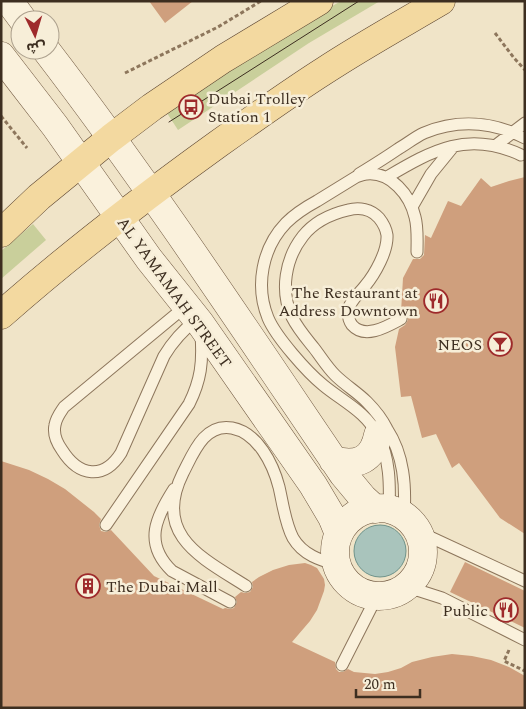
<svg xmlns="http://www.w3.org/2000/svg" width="526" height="709" font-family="Spectral,'Noto Sans Arabic',serif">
	<rect width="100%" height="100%" fill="#f0e4c8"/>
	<!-- green -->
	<path fill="#c9cf9b" d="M341,1h39l-71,42 -131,87 -13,-20 112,-72z
		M33,224l13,16 -45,39v-28z"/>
	<!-- water -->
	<path fill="#a9c4bc" stroke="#6f938a" d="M354 551a26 26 0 1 1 52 0a26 26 0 1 1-52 0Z"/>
	<!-- building -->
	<path fill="#cf9f7d" d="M149,1h44l-28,22z
		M525,177v357l-25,-16 -41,-55 -7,5 -16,-34 -14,4 -11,-42 -10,1 -6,-50 4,-18 6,-4 3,-5 -1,-5 -6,-3 2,-34 10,-19h7l4,-4 1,-20 6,3 17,-37 13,5 20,-28 10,9 18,-6z
		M1,461l28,9 19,9 17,10 29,23 7,7 -2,6 2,6 5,1 5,-2 43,46 69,33 2,-1 5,1 4,-1 3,-6 -2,-5 6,-5 4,1 5,-1 3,-5 -1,-5 7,-5 14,-7 16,-5 16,-2 6,2 6,3 7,11 1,6 -1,6 -7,19 -7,11 -18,21 43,20 1,7 3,3h4l5,-3 6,3 21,2 13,-2 13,-4 11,-6 20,-5 20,-3 20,2 19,4 18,7 16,9v32h-524z
		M465,562l60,29v37l-75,-36z"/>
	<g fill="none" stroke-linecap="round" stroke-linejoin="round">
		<!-- lane casing -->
		<g stroke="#8d765c" stroke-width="13">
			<path id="lane" d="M495,146l30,-23
				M359,174c13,-8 26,-16 39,-25 9,-5 17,-12 26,-16 34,-14 69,-11 101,5
				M387,177c46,-27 81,-47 134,-22
				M412,207l19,-33 22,-27
				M186,306l-122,101c-4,6 -8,11 -9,18 -2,9 2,18 7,25 17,27 42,30 59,3l43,-97c9,-15 19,-26 33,-37
				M401,319c-13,7 -36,21 -49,6 -3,-4 -4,-9 -4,-14 2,-11 11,-17 17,-25 10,-12 23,-35 22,-51 -1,-7 -4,-12 -8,-17 -8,-9 -20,-11 -31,-8 -17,4 -34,12 -45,26 -18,23 -23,55 -11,81 6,12 14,21 22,31 7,9 13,19 21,27 10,10 22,17 32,27 8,8 15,17 20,27 17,26 19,57 17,87
				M174,489c-18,28 -31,54 -2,82l58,31
				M389,510c1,-25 1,-52 -11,-74 -11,-24 -36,-35 -55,-51 -16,-13 -47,-48 -55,-67 -13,-32 -6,-70 18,-95 9,-9 20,-16 31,-22 13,-8 26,-16 39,-24 3,-1 7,-3 11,-3 24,-2 43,21 48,43 3,11 2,24 2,35
				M106,525l83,-121c12,-24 14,-42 12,-69
				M417,531l108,50
				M246,586c-44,-28 -94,-51 -63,-113 10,-19 21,-50 49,-45 26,5 41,36 47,59 4,17 6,36 14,51 10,17 27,22 44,27
				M404,589l13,1 25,8 83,42
				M342,665l35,-69"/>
		</g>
		<!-- secondary casing -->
		<g stroke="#6f573f" stroke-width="29">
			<path id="secondary" d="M9,1l14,19
				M46,50c105,137 200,281 297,424l20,24 12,11
				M1,56l54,70 94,133 51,64 113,162 19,32 7,17
				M333,460c24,7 40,0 45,-25
				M335 552a44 44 0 1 1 88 0a44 44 0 1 1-88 0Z"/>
		</g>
		<!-- primary casing -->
		<g stroke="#5b4430" stroke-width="29">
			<path id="primary" d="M1,233l38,-36 72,-59 41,-31 71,-48 96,-58
				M1,315c69,-61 142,-117 217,-171 35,-25 70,-50 106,-73 38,-25 78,-47 117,-70"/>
		</g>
		<!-- path -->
		<path stroke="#8d765c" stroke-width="3" stroke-dasharray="4 2.5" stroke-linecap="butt" d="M495,33l19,25 11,12
			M125,73l93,-46 43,-26
			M1,116l26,32
			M509,650l-5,11 21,10"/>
		<!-- lane -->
		<use href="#lane" stroke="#faf1dc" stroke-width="11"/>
		<!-- secondary -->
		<use href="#secondary" stroke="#faf1dc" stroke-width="28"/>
		<!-- primary -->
		<use href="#primary" stroke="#f3d9a0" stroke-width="28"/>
		<!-- tram -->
		<path stroke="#3d2e20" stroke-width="1" d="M169,122l190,-121"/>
	</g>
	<!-- icons -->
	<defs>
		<g id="bus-ring" transform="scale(1.25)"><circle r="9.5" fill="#f7eed8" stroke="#9e2a2b" stroke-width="1.5"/><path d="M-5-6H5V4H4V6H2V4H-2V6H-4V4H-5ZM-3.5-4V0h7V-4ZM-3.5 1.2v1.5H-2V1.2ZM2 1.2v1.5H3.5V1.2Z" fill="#9e2a2b"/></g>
		<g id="restaurant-ring" transform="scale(1.25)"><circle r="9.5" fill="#f7eed8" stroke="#9e2a2b" stroke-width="1.5"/><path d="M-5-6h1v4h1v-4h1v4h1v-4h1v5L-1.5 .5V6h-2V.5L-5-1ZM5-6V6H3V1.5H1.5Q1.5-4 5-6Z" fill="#9e2a2b"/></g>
		<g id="bar-ring" transform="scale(1.25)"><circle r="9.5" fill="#f7eed8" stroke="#9e2a2b" stroke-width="1.5"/><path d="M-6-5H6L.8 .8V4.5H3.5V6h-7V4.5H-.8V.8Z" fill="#9e2a2b"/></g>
		<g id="building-ring" transform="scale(1.25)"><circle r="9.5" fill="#f7eed8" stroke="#9e2a2b" stroke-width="1.5"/><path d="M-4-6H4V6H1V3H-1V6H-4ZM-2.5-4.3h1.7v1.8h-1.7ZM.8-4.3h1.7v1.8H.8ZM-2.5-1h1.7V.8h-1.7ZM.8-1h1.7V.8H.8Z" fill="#9e2a2b"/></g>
	</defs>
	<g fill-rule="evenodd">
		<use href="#bus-ring" x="191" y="107"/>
		<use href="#restaurant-ring" x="436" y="301"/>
		<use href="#bar-ring" x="500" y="344"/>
		<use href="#building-ring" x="88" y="586"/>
		<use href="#restaurant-ring" x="506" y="610"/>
	</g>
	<g text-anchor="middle" stroke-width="5" stroke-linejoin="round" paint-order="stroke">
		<!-- poi labels -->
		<g font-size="16" fill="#3d2e20" stroke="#f7eed8" text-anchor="end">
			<text x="208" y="104" text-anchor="start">Dubai Trolley<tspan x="208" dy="18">Station 1</tspan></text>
			<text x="418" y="298">The Restaurant at<tspan x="418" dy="18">Address Downtown</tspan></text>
			<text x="482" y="350">NEOS</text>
			<text x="106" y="592" text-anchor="start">The Dubai Mall</text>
			<text x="488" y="616">Public</text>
		</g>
		<!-- street labels -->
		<g font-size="16" fill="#3d2e20" stroke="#f7eed8">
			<text transform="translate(175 292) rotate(54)" y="6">AL YAMAMAH STREET</text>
		</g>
	</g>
	<!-- border -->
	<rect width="526" height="709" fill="none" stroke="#3d2e20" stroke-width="5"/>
	<!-- north arrow -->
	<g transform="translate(35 35) rotate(175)"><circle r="24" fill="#f7eed8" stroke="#ada18e"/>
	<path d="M0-4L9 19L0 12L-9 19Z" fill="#9e2a2b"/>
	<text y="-8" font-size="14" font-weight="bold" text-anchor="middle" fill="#3d2e20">ش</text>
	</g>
	<!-- scale -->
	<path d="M356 689v8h64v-8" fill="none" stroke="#3d2e20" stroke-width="2.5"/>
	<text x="364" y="689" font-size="15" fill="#3d2e20" stroke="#f7eed8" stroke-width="4" paint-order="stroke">20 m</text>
</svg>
